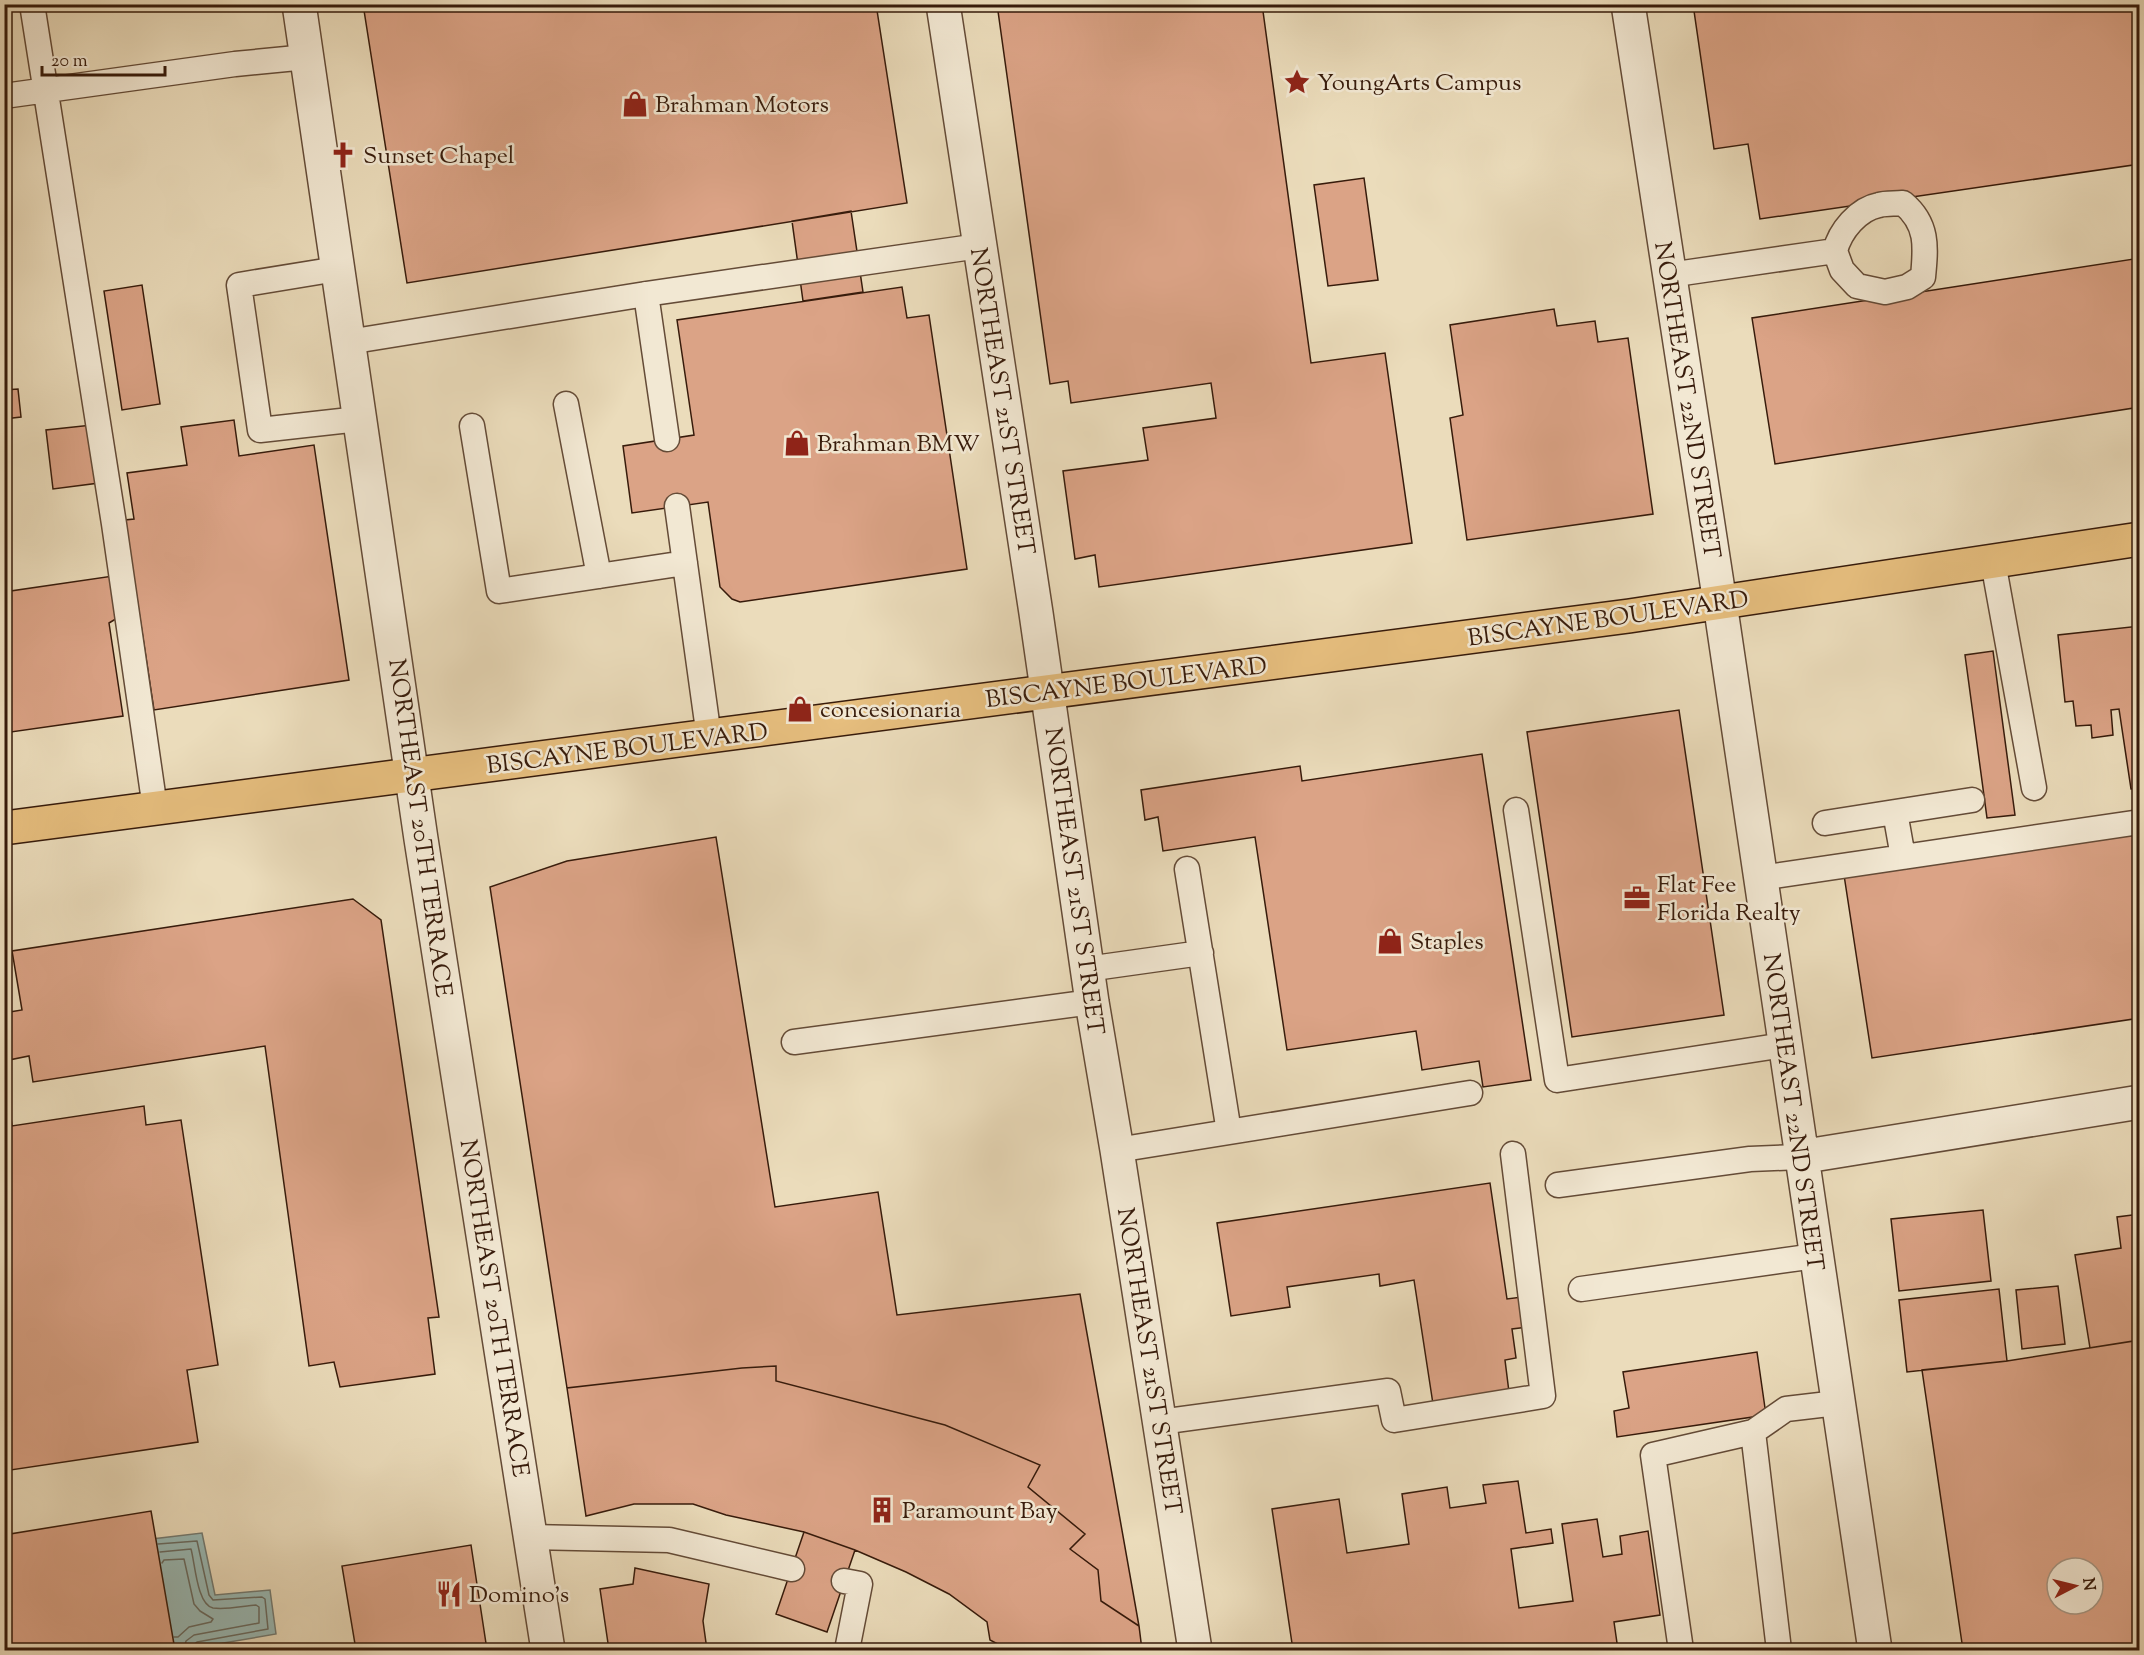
<svg xmlns="http://www.w3.org/2000/svg" width="2144" height="1655" font-family="'Sorts Mill Goudy',serif">
	<rect width="100%" height="100%" fill="#ebdcbb"/>
	<filter id="stains"><feTurbulence type="fractalNoise" baseFrequency=".00333" numOctaves="4"/><feColorMatrix values="0 0 0 0 .2 0 0 0 0 .09 0 0 0 0 .02 0 0 0 .5 -.17"/></filter>
	<radialGradient id="worn" r=".72"><stop offset=".6" stop-color="#630" stop-opacity="0"/><stop offset="1" stop-color="#630" stop-opacity=".3"/></radialGradient>
	<!-- water -->
	<path fill="#99bab6" stroke="#727a72" stroke-width="1.5" d="M202,1533l13,62 55,-5 6,44 -94,16h-29l-18,-109z"/>
	<g fill="none" stroke-linecap="round" stroke-linejoin="round">
		<!-- shore -->
		<path stroke="#686a60" stroke-width="1.5" d="M158,1544l39,-3 12,54 4,5 49,-3 3,2 3,30 -71,13 -4,3 -1,5
			M160,1552l31,-3c4,14 6,56 22,59 13,2 30,-2 43,-3l3,2v16l-65,12 -8,6 -2,9
			M162,1563l2,-3 20,-1 10,45 6,7 13,8 -2,3 -22,5 -11,10h-4"/>
	</g>
	<!-- building -->
	<path fill="#dba386" stroke="#371b0b" stroke-width="1.5" fill-rule="evenodd" d="M363,4h513l31,199 -500,80z
		M997,4h265l49,359 74,-10 27,190 -313,44 -4,-32 -20,4 -12,-88 85,-11 -5,-32 73,-10 -5,-35 -140,20 -3,-22 -18,3z
		M1693,4h447v160l-380,55 -12,-75 -34,5z
		M1364,178l14,102 -50,6 -14,-101z
		M851,211l12,81 -60,9 -11,-80z
		M2140,258v149l-365,57 -23,-146z
		M142,285l18,119 -38,6 -18,-119z
		M902,287l5,31 22,-3 38,254 -227,33 -8,-3 -12,-12 -12,-85 -76,11 -9,-67 71,-11 -17,-115z
		M1554,309l3,17 38,-5 3,21 30,-4 25,176 -186,26 -17,-122 13,-3 -13,-90z
		M18,389l3,28 -17,2v-29z
		M234,420l5,36 75,-11 35,235 -195,30 -29,-190 9,-1 -7,-46 60,-8 -6,-38z
		M4,422l6,41 -6,1z
		M92,425l7,58 -46,6 -7,-59z
		M113,576l6,41 -10,6 14,93 -119,17v-141z
		M2140,626v162l-9,1 -12,-80 -8,1 2,25 -21,3 -1,-13 -15,1 -3,-25 -8,1 -7,-67z
		M1993,651l22,164 -28,3 -22,-163z
		M1679,710l45,305 -152,22 -45,-305z
		M1482,754l49,326 -48,7 -4,-26 -57,9 -6,-39 -129,19 -32,-213 -92,14 -5,-34 -13,3 -4,-30 159,-24 2,15z
		M2140,831v187l-268,40 -28,-183z
		M716,837l59,370 103,-15 19,123 183,-21 59,332 -38,-25 -3,-31 -28,-21 15,-15 -57,-47 12,-22 -95,-40 -169,-44v-15l-34,2 -175,20 -77,-501 77,-26z
		M353,899l28,21 58,397 -11,1 7,56 -95,13 -6,-25 -25,4 -44,-320 -232,36 -4,-26 -25,5v-48l18,-3 -10,-59z
		M4,1067l8,59 132,-20 2,19 35,-5 37,245 -31,5 11,72 -194,29z
		M1490,1183l17,116 15,-2 5,30 -15,2 4,29 -11,2 4,32 -76,12 -19,-124 -34,6 -1,-12 -92,13 3,20 -59,9 -14,-93z
		M1983,1210l8,71 -92,10 -8,-72z
		M2140,1214v126l-50,8 -15,-93 46,-7 -4,-31z
		M2058,1286l7,58 -43,5 -6,-59z
		M1999,1289l8,72 -100,11 -8,-72z
		M2140,1340v310h-177l-41,-280 85,-9zM2057,1568h36v36h-36z
		M1757,1352l9,63 -149,22 -3,-26 15,-3 -6,-36z
		M776,1366v15l169,44 95,40 -12,22 57,47 -15,15 28,21 3,31 38,25 3,24h-133l-19,-10 -3,-18 -38,-28 -43,-22 -51,-22 -51,-18 -78,-17 -33,-11h-59l-48,12 -19,-128 175,-20z
		M1518,1481l8,52 25,-4 2,14 -42,6 8,59 54,-7 -11,-77 35,-5 6,38 19,-3 -2,-18 28,-5 12,84 -46,7 4,28h-325l-21,-141 67,-10 8,54 62,-9 -7,-50 45,-7 3,21 36,-5 -3,-18z
		M151,1511l24,139h-171v-115z
		M804,1532l51,18 -28,82 -51,-18z
		M471,1545l16,105h-131l-14,-84z
		M635,1568l74,16 -6,37 4,29h-98l-9,-61 33,-5z"/>
	<g fill="none" stroke-linecap="round" stroke-linejoin="round">
		<!-- service casing -->
		<g stroke="#644b37" stroke-width="27">
			<path id="service" d="M32,4l82,520 41,284
				M4,96l231,-32 72,-7
				M337,269l-98,16 21,145 99,-11
				M1669,275l166,-24 7,19 15,16 28,6 22,-5 16,-10c3,-31 5,-53 -20,-74 -8,1 -17,0 -24,2 -21,4 -39,26 -44,46
				M646,294l21,145
				M348,342l298,-48 333,-48
				M566,404l33,172
				M472,426l27,165 186,-28
				M677,506l32,231
				M1993,562l41,226
				M1516,810l41,270 227,-35
				M1895,812l77,-12
				M1903,857l237,-35
				M1187,869l42,263
				M1760,878l143,-21 -8,-45 -70,11
				M1087,969l114,-16
				M794,1042l298,-40
				M1117,1150l353,-57
				M1558,1185l192,-26 50,-2
				M1581,1289l234,-33
				M1160,1422l228,-31 6,29 149,-24 -30,-242
				M530,1537l139,3 123,29
				M844,1581l16,3 -13,66
				M1681,1650l-28,-195 100,-23
				M1779,1650l-26,-218 33,-23 51,-6"/>
		</g>
		<!-- minor casing -->
		<g stroke="#644b37" stroke-width="36">
			<path id="minor" d="M299,4l122,835 127,811
				M943,4l93,609 56,389 25,148 78,500
				M1628,4l92,599 155,1047
				M1800,1157l340,-55"/>
		</g>
		<!-- primary casing -->
		<g stroke="#371b0b" stroke-width="36">
			<path id="primary" d="M4,828l1625,-212 511,-77"/>
		</g>
		<!-- service -->
		<use href="#service" stroke="#f2e8d3" stroke-width="24"/>
		<!-- minor -->
		<use href="#minor" stroke="#f2e8d3" stroke-width="33"/>
		<!-- primary -->
		<use href="#primary" stroke="#e6be7e" stroke-width="33"/>
	</g>
	<!-- icons -->
	<defs>
		<g id="sight-bare" transform="scale(2.07)"><path d="M0-6L1.8-2.2L6-1.7L2.9 1.2L3.7 5.4L0 3.3L-3.7 5.4L-2.9 1.2L-6-1.7L-1.8-2.2Z" fill="#8f2418" stroke="#f2e8d3" stroke-width="2.5" paint-order="stroke"/></g>
		<g id="shop-bare" transform="scale(2.07)"><path d="M-5-2.5h2.3a2.7 3.5 0 0 1 5.4 0H5L5.5 6h-11ZM-1.5-2.5h3a1.5 2.3 0 0 0-3 0Z" fill="#8f2418" stroke="#f2e8d3" stroke-width="2.5" paint-order="stroke"/></g>
		<g id="church-bare" transform="scale(2.07)"><path d="M-1.2-6h2.4v3.5h3.3v2.4h-3.3V6h-2.4V-.1h-3.3v-2.4h3.3Z" fill="#8f2418" stroke="#f2e8d3" stroke-width="2.5" paint-order="stroke"/></g>
		<g id="office-bare" transform="scale(2.07)"><path d="M-6-3h4V-5.5h4V-3h4V5H-6ZM-1-4.5V-3h2v-1.5ZM-6 0V1H6V0Z" fill="#8f2418" stroke="#f2e8d3" stroke-width="2.5" paint-order="stroke"/></g>
		<g id="building-bare" transform="scale(2.07)"><path d="M-4-6H4V6H1V3H-1V6H-4ZM-2.5-4.3h1.7v1.8h-1.7ZM.8-4.3h1.7v1.8H.8ZM-2.5-1h1.7V.8h-1.7ZM.8-1h1.7V.8H.8Z" fill="#8f2418" stroke="#f2e8d3" stroke-width="2.5" paint-order="stroke"/></g>
		<g id="restaurant-bare" transform="scale(2.07)"><path d="M-5-6h1v4h1v-4h1v4h1v-4h1v5L-1.5 .5V6h-2V.5L-5-1ZM5-6V6H3V1.5H1.5Q1.5-4 5-6Z" fill="#8f2418" stroke="#f2e8d3" stroke-width="2.5" paint-order="stroke"/></g>
	</defs>
	<g fill-rule="evenodd">
		<use href="#sight-bare" x="1297" y="82"/>
		<use href="#shop-bare" x="635" y="104"/>
		<use href="#church-bare" x="343" y="155"/>
		<use href="#shop-bare" x="797" y="443"/>
		<use href="#shop-bare" x="800" y="709"/>
		<use href="#office-bare" x="1637" y="898"/>
		<use href="#shop-bare" x="1390" y="941"/>
		<use href="#building-bare" x="882" y="1510"/>
		<use href="#restaurant-bare" x="449" y="1594"/>
	</g>
	<g text-anchor="middle" stroke-width="5" stroke-linejoin="round" paint-order="stroke">
		<!-- poi labels -->
		<g font-size="24" fill="#371b0b" stroke="#f2e8d3" text-anchor="start">
			<text x="1317" y="90">YoungArts Campus</text>
			<text x="655" y="112">Brahman Motors</text>
			<text x="363" y="163">Sunset Chapel</text>
			<text x="817" y="451">Brahman BMW</text>
			<text x="820" y="717">concesionaria</text>
			<text x="1657" y="892">Flat Fee<tspan x="1657" dy="28">Florida Realty</tspan></text>
			<text x="1410" y="949">Staples</text>
			<text x="902" y="1518">Paramount Bay</text>
			<text x="469" y="1602">Domino's</text>
		</g>
		<!-- street labels -->
		<g font-size="24" fill="#371b0b" stroke="#f2e8d3">
			<text transform="translate(1688 400) rotate(81)" y="8">NORTHEAST 22ND STREET</text>
			<text transform="translate(1003 401) rotate(81)" y="8">NORTHEAST 21ST STREET</text>
			<text transform="translate(1608 618) rotate(-8)" y="8">BISCAYNE BOULEVARD</text>
			<text transform="translate(1126 682) rotate(-7)" y="8">BISCAYNE BOULEVARD</text>
			<text transform="translate(627 748) rotate(-7)" y="8">BISCAYNE BOULEVARD</text>
			<text transform="translate(421 828) rotate(82)" y="8">NORTHEAST 20TH TERRACE</text>
			<text transform="translate(1075 881) rotate(82)" y="8">NORTHEAST 21ST STREET</text>
			<text transform="translate(1794 1112) rotate(82)" y="8">NORTHEAST 22ND STREET</text>
			<text transform="translate(495 1308) rotate(81)" y="8">NORTHEAST 20TH TERRACE</text>
			<text transform="translate(1150 1361) rotate(81)" y="8">NORTHEAST 21ST STREET</text>
		</g>
	</g>
	<!-- margin -->
	<rect width="2144" height="1655" fill="none" stroke="#ebdcbb" stroke-width="24"/>
	<rect x="6" y="6" width="2132" height="1643" fill="none" stroke="#371b0b" stroke-width="3"/>
	<rect x="12" y="12" width="2120" height="1631" fill="none" stroke="#371b0b" stroke-width="1.5"/>
	<!-- north arrow -->
	<g transform="translate(2075 1586) rotate(83)"><circle r="28" fill="#f2e8d3" stroke="#a79683" stroke-width="1.5"/>
	<path d="M0-4.5L10 22L0 15L-10 22Z" fill="#8f2418"/>
	<text y="-9" font-size="16" font-weight="bold" text-anchor="middle" fill="#371b0b">N</text>
	</g>
	<!-- scale -->
	<path d="M42 66v9h123v-9" fill="none" stroke="#371b0b" stroke-width="3"/>
	<text x="51" y="66" font-size="18" fill="#371b0b" stroke="#f2e8d3" stroke-width="4.5" paint-order="stroke">20 m</text>
	<rect width="100%" height="100%" filter="url(#stains)"/>
	<rect width="100%" height="100%" fill="url(#worn)"/>
</svg>
